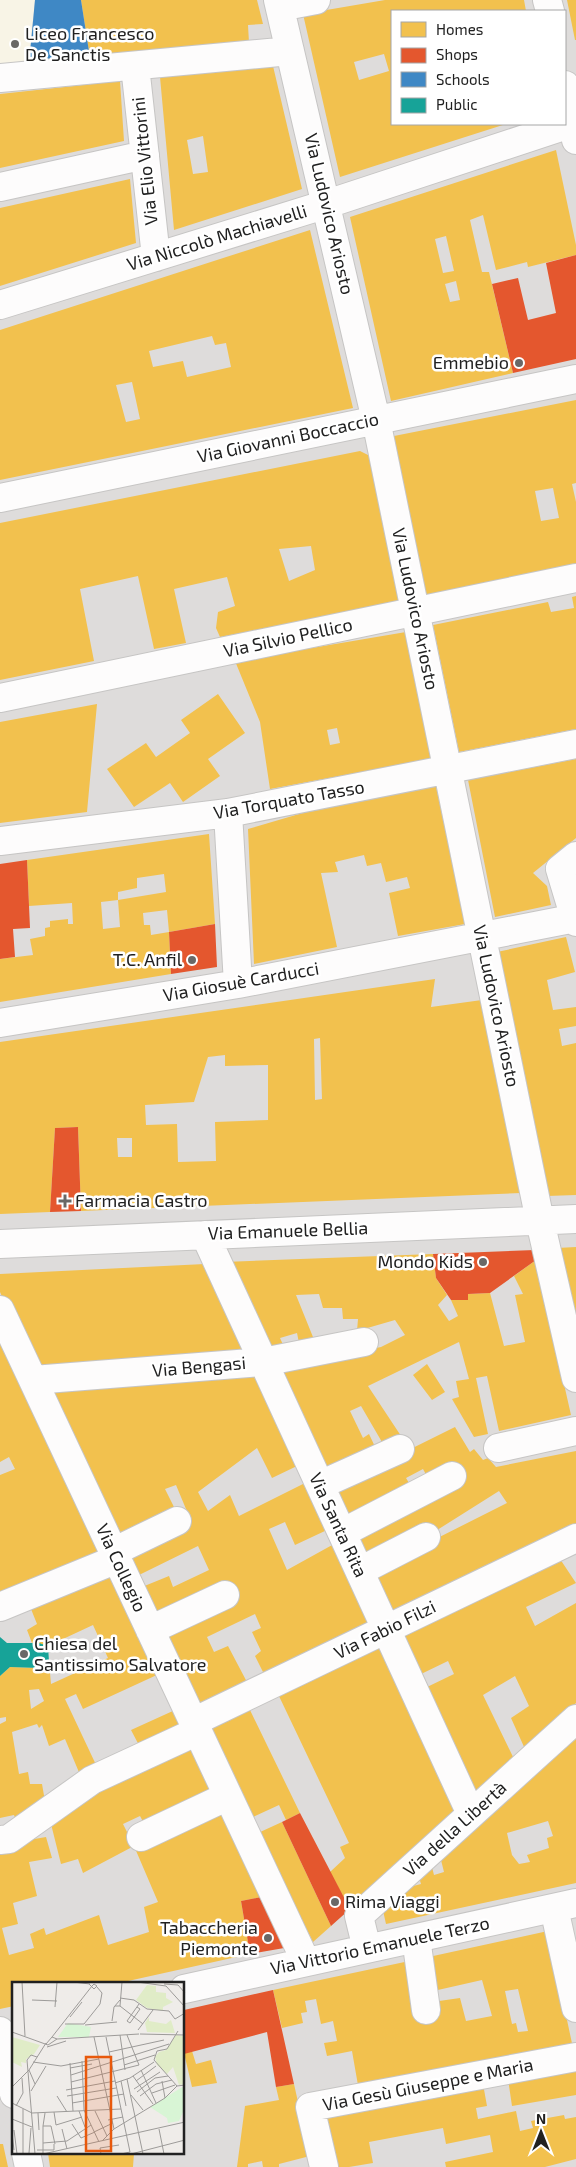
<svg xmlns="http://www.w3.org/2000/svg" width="576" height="2167" font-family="'Exo 2',sans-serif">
	<rect width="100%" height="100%" fill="#efece9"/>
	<!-- residential -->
	<path fill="#dedcdb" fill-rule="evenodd" d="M0,0h576v2167h-576zM392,11h173v113h-173zM14,1983h170v170h-170z"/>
	<!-- education -->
	<path fill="#f8f4e6" d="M0,0h35l-6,63 -29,4z"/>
	<!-- homes -->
	<path fill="#f2c14e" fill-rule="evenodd" d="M81,0h176l6,24 -15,1 1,18 -159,15z
		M385,0h139l2,11h-134v113h114l-166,53 -37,-163zM384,54l5,17 -30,9 -5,-18z
		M567,0h9v40h-1z
		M273,66l29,123 -128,41 -14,-153zM203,136l5,36 -15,2 -6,-34z
		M120,81l4,60 -124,27v-74z
		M556,150l20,95v10l-48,12 -1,-5 -31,8 -13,-55 -13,5 12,52h7l24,101 -122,28 -41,-184zM446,236l8,35 -11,2 -8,-34zM456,281l4,19 -10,2 -5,-18z
		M130,179l6,64 -136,43v-78z
		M310,230l43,178 -353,72v-150zM212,336l3,9 11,-2 5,24 -44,10 -4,-16 -30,6 -4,-16zM132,382l8,37 -14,3 -10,-37z
		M576,400v83l-4,1 4,18v65l-150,30 -32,-161zM553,488l6,30 -18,3 -6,-30z
		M360,451l10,5 29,147 -179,34 -4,-9 2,-16 17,-6 -8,-29 -53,12 12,54 -32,6 -16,-73 -58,13 14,72 -94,19v-157zM311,546l4,24 -26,11 -10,-32z
		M576,596v133l-117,23 -26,-127 115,-23 3,10 23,-4 -2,-11z
		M406,632l25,127 -161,30 -10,-67 -25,-61zM337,728l3,15 -10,2 -3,-15z
		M218,694l27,39 -37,26 12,17 -37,26 -13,-19 -36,24 -27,-38 39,-26 10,14 34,-24 -9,-13z
		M97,704l-10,108 -87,11v-101z
		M576,759v79l-43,35 14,13 4,19 -56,12 -27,-137z
		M436,786l29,138 -67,12 -9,-43 21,-5 -3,-11 -21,5 -5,-19 -14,3 -3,-11 -29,7 3,10 -17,1 16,74 -83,17 -6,-135 75,-22z
		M209,834l6,90 -46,8 2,42 -171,28v-43l33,-4 -3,-16 15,-3v-8l5,-1v-6l18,-2v5h5l-1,-21 -43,3 -2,-46zM164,874l2,18 -48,8 2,27 -17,2 -2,-27 17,-2v-8l19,-4v-10zM167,910l2,22 -18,3 -1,-10h-6l-1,-12z
		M566,937l9,35 -28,8 6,30 23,-3v19l-17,3 3,17 14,-3v152l-29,1 -50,-244z
		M435,979l-4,28 51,-7 39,193 -440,18 -3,-84 -23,1 -5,84 -50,2v-172zM320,1038l2,61 -7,1 -1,-61zM225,1055v11l43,-1v55l-53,2 1,39 -38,1 -1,-38 -31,1 -1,-20 49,-3 14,-45zM117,1138h15v19h-14z
		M576,1247v80l-19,-79z
		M433,1254l3,24 11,17 -9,10 11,16 9,-5 -7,-16h17v-6l22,-1 14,53 21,-4 -10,-47 8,-1 -9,-18 22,-16 35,155 -72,16 -12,-55 -11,2 12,56 -14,3 -22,-38 7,-2 -3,-16 13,-2 -10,-37 -91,44 35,53 -17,10 -25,-43 -11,5 13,27 6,-4 9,19 -52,23 -51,-108 106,-21 24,-12 -10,-15 -38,11 1,-12h-15l-1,-11h-19l-4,-14 -23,1 19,47 -15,6 -3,-15 -17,5 5,11 -18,3 -43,-90z
		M205,1264l40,92 -211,14 -34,-78v-18z
		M0,1341l100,212 -100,43v-121l15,-6 -6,-12 -9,5z
		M427,1364l18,28 -13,8 -19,-25z
		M253,1373l44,93 -25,12 -15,-30 -59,44 10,19 22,-16 9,21 66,-33 22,47 -32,15 -10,-23 -16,7 18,41 47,-26 38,81 -107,51 -10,-20 6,-5 -9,-19 9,-4 -6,-14 -48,23 7,15 14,-6 20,38 -48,24 -58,-121 27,-11 4,11 36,-17 -11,-24 -61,30 -11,-23 65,-32 -15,-36 -11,4 12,24 -56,28 -71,-148z
		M455,1427l15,25 4,-3 9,11 5,-2 8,9 80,-16v75l-184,88 -20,-43 135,-68 -8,-12 -65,41 -67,29 -13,-28 75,-53 -6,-11 -17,9 6,10 -63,35 -17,-35z
		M558,1556l18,27 -50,24 9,19 41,-23v100l-51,46 -14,-31 18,-12 -14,-30 -32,19 31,64 -39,36 -50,-107 29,-14 -6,-13 -29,14 -18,-39z
		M112,1573l47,101 -76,35 -7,-15 -11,5 33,70 -17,8 -16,-38 -16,7 -7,-21 -3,3 -2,-4 -25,8 7,42 9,-2 2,12h12l4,23 -29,16 -3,-8 -14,3v-94l6,-3v-4l-6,1v-42l10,-9 29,1 10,-6 2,22 57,-26 -15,-33 -45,21 -16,-3 -5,-13 10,-6 -6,-15zM39,1689l5,12 -13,8 -2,-19z
		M381,1643l76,169 -107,97 -20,-37 15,-14 -5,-11 9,-4 -71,-149z
		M249,1708l51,105 -14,7 -7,-15 -28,13 -45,-89z
		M175,1710l10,21 -43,20 -11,-21z
		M576,1739v144l-190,41 -4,-18 20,-17 19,-5 -3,-10 13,-11 3,12 10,-3 -4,-16zM548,1821l5,15 -6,2 2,10 -22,7 3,7 -11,2 -7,-9 -5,-22z
		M191,1741l24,50 -68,38 -7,-13 -17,8 11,22 -51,27 -5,-14 -17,5 -12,-48z
		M224,1805l42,91 -25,5 9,53 -131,29h-105v23l-14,3v-164l46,-8 6,21 -23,4 8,34 -24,7 5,21 -16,4 7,27 25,-7 -4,-14 14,-6 2,7 53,-20 9,30 41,-13 -5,-25 14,-5 -24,-56z
		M282,1822l49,104 -18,16 -55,-109z
		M548,1931l25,117 -214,43 -7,-40 -25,5 -3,-13 13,-2 -4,-20 -12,3 -5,-25 -11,2 2,11 -6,1 2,10 -21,5 -9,-38 141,-30 18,42 28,-4 6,23 26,-5 -10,-36 -53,12 -5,-34zM518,1989l10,42 -10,1 -2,-9 -4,1 -7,-33z
		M192,2051l4,13 15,-4 6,23 -25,4 -8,-34z
		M576,2066v29l-64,11 -4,-27z
		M294,2084l16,72 -31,8v3h-16l-1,-6 -14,3v3h-11l8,-61 34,-6 -3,-13z
		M483,2084l4,22 -11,2 2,11 38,-8 4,20 13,-3 -2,-7 33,-6 1,4 11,-2v42l-31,8h-99l-1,-5 48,-10 -3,-17 -44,9 -3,-16 -74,14 4,21 -24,4h-15l-12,-53z
		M0,2144h3l5,23h-8z
		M48,2153h86l-1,14h-83z"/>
	<!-- shops -->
	<path fill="#e4572e" d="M576,255v104l-63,14 -21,-89 26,-6 10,42 28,-7 -10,-50z
		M27,860l3,68 -17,1 2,28 -15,2v-95z
		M215,924l2,43 -46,7 -2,-42z
		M78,1127l3,84 -31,1 5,-84z
		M535,1250l1,10 -46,33 -22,1v6h-17l-15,-22 -3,-24z
		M300,1813l50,96 -19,17 -49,-104z
		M266,1896l24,51 -40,7 -9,-53z
		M273,1990l21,94 -18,3 -9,-55 -83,22v-44z"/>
	<!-- schools -->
	<path fill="#3f88c5" d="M35,0h46l9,58 -61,5z"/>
	<!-- public -->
	<path fill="#17a398" d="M0,1637l7,6h32l9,3 1,16 -10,6 -29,-1 -10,9z"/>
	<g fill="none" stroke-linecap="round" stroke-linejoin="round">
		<!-- minor casing -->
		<g stroke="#c6c5c4" stroke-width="30">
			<path id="minor" d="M278,0l98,420 164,801 36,157
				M547,0l3,11
				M280,7l36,-7
				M135,66l21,191
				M0,78l290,-27
				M565,85l11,55
				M0,187l145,-32
				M0,305l327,-101 249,-82
				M0,498l576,-119
				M0,698l576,-120
				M228,813l10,171
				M0,841l228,-28 348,-69
				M576,856l-16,13 16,53
				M0,1023l238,-39 338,-66
				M205,1235l266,579
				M0,1244l576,-25
				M0,1310l306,652
				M33,1380l230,-18 101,-20
				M498,1448l78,-17
				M320,1485l80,-36
				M342,1533l110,-57
				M113,1552l64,-31
				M360,1571l66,-34
				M0,1607l117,-48
				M150,1630l75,-35
				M193,1722l383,-184
				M141,1837l87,-41
				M0,1840l9,-1 83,-59 106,-49
				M554,1908l22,100
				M416,1938l10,72
				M367,1949l-8,-33 217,-197
				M184,1989l392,-86
				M0,2031l14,63
				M26,2153l3,14
				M324,2167l-14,-60 266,-50"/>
		</g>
		<!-- minor -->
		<use href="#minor" stroke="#fdfcfc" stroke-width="28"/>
	</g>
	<!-- markers -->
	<g fill="#696867" stroke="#fff" stroke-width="2">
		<circle cx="15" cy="44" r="5"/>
		<circle cx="519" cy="363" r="5"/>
		<circle cx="192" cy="960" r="5"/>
		<path d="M62.5 1193.5h5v5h5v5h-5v5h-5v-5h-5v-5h5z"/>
		<circle cx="483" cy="1262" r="5"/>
		<circle cx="24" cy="1654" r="5"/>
		<circle cx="335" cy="1902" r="5"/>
		<circle cx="268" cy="1938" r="5"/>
	</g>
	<g text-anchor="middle" stroke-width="5" stroke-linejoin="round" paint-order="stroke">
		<!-- poi labels -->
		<g font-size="18" fill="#212121" stroke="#fff" text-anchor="start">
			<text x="25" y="40">Liceo Francesco<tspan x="25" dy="21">De Sanctis</tspan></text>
			<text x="509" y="369" text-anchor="end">Emmebio</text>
			<text x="182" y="966" text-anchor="end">T.C. Anfil</text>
			<text x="75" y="1207">Farmacia Castro</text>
			<text x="473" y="1268" text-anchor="end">Mondo Kids</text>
			<text x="34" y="1650">Chiesa del<tspan x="34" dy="21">Santissimo Salvatore</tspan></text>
			<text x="345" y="1908">Rima Viaggi</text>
			<text x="258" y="1934" text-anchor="end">Tabaccheria<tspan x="258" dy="21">Piemonte</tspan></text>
		</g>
		<!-- street labels -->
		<g font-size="18" fill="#212121" stroke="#fff">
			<text transform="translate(145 161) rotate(-96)" y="6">Via Elio Vittorini</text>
			<text transform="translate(329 214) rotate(77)" y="6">Via Ludovico Ariosto</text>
			<text transform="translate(217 238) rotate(-17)" y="6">Via Niccolò Machiavelli</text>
			<text transform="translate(288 438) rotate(-12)" y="6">Via Giovanni Boccaccio</text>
			<text transform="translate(415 609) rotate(78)" y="6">Via Ludovico Ariosto</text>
			<text transform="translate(288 638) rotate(-12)" y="6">Via Silvio Pellico</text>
			<text transform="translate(289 800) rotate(-10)" y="6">Via Torquato Tasso</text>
			<text transform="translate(241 982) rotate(-10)" y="6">Via Giosuè Carducci</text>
			<text transform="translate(496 1006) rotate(78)" y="6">Via Ludovico Ariosto</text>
			<text transform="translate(288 1231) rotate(-2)" y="6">Via Emanuele Bellia</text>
			<text transform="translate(199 1367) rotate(-5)" y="6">Via Bengasi</text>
			<text transform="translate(338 1525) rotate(65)" y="6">Via Santa Rita</text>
			<text transform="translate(121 1568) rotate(65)" y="6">Via Collegio</text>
			<text transform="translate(385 1630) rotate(-26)" y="6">Via Fabio Filzi</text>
			<text transform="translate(455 1829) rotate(-42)" y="6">Via della Libertà</text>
			<text transform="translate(380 1946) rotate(-12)" y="6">Via Vittorio Emanuele Terzo</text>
			<text transform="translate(428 2085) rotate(-11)" y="6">Via Gesù Giuseppe e Maria</text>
		</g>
	</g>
	<!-- overview -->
	<g transform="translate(12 1982)">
		<rect width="172" height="172" fill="#efece9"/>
		<path d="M135,3l9,1v6l10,1v5l7,4 -10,5v4l-16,-3 -11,-8zM137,35v4l17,3 5,-4 4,13 -28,-1 -2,-9zM164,53l8,1v48l-5,1 -6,-18 -6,7 -10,-9 -2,-8 4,-5 7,-2zM0,55l28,8 -6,9 -8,5v4l-5,-1 1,5 -10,-5z" fill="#e0ecc7"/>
		<path d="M56,41l23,4 -2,10h-31zM172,104l-1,26 -4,9 -11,2 -1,-5 -17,-11z" fill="#d8f5d5"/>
		<path fill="none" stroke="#9d9b99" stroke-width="1" d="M10,0l3,54M61,0l17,2M125,0l29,4 19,21M77,2l5,5 3,-3 -3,-2 -2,2M152,2l14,1 7,8M108,16l14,2 13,9 22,2 6,8 10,-6M20,18l25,1M103,24h5l2,-24M108,24l23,18M43,25l2,-25M125,25l3,2 -10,14 -3,-2 12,-17M58,35l12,-15M100,39l2,-14 6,-7M53,42h19l16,-20 2,-11 -5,-6M73,43l32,-3M126,48l15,-20M0,50l36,13 9,-6 -5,-2 -6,7M128,52l45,1M108,53l5,35M40,55l40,-51M82,55l20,92M94,55l24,115 -9,2M45,57l82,-5M35,65l19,-6M97,70l55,-12M70,79l2,49 15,32M21,80l28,4 38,-7M58,81l3,48M112,83l31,-10M58,86l22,-4M17,88l6,14M129,88l15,33M59,93l98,-31M121,94l20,28M115,97l16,75M109,99l5,25M124,99l20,-15M150,99l3,17M59,100l68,-17 -12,-30M103,101l15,-5 24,-16M165,104l-23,-26 3,-9 10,-2 11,-18M0,105l17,-17 17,-27M122,107l26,-17M54,108l49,-9M19,109l15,-25M125,110l18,-14 13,-2M140,111l23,-8M119,113l12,15M45,114l10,16M55,114l49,-8M128,114l16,-12 16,-4M0,121l20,10 89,-4M60,121l52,-9M4,124l7,-13 -1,-15M67,129l6,16M83,129l12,25M42,130l2,13 26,-8M26,131l1,17M33,131l-2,13h8l4,18M0,137l20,8M96,138l15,-3M60,142l9,14 14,-6M50,147l5,20M147,147l5,25M2,148l3,24M82,150l19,-9M0,152l2,16M90,159l12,-12 51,-31 12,-12 8,-1M31,161l24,-2 24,-16M25,168h17v-6M11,171v-44M17,171l2,-25M23,172l-8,-94 4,-5 6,2M31,172l142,-32M31,172v-28M89,172l-1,-6 19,-3M119,172l54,-14"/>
		<path fill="#e8590c" fill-opacity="0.15" stroke="#e8590c" stroke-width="2.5" d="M74,75h25v94h-25z"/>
		<rect width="172" height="172" fill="none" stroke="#212121" stroke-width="2.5"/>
	</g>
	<!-- legend -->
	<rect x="391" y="10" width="175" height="115" fill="#ffffff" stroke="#a6a6a6"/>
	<rect x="401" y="22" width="25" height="15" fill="#f2c14e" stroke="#a6a6a6"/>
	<text x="436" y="35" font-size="15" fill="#212121">Homes</text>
	<rect x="401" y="48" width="25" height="15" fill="#e4572e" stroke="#a6a6a6"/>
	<text x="436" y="60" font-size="15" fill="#212121">Shops</text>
	<rect x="401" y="72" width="25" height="15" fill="#3f88c5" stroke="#a6a6a6"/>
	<text x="436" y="85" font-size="15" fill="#212121">Schools</text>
	<rect x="401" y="98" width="25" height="15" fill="#17a398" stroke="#a6a6a6"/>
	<text x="436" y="110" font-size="15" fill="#212121">Public</text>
	<!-- north arrow -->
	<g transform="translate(541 2132)" stroke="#ffffff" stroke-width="4" paint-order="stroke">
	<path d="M0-4L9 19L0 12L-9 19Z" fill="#212121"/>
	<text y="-8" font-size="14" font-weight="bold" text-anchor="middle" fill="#212121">N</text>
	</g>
</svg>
